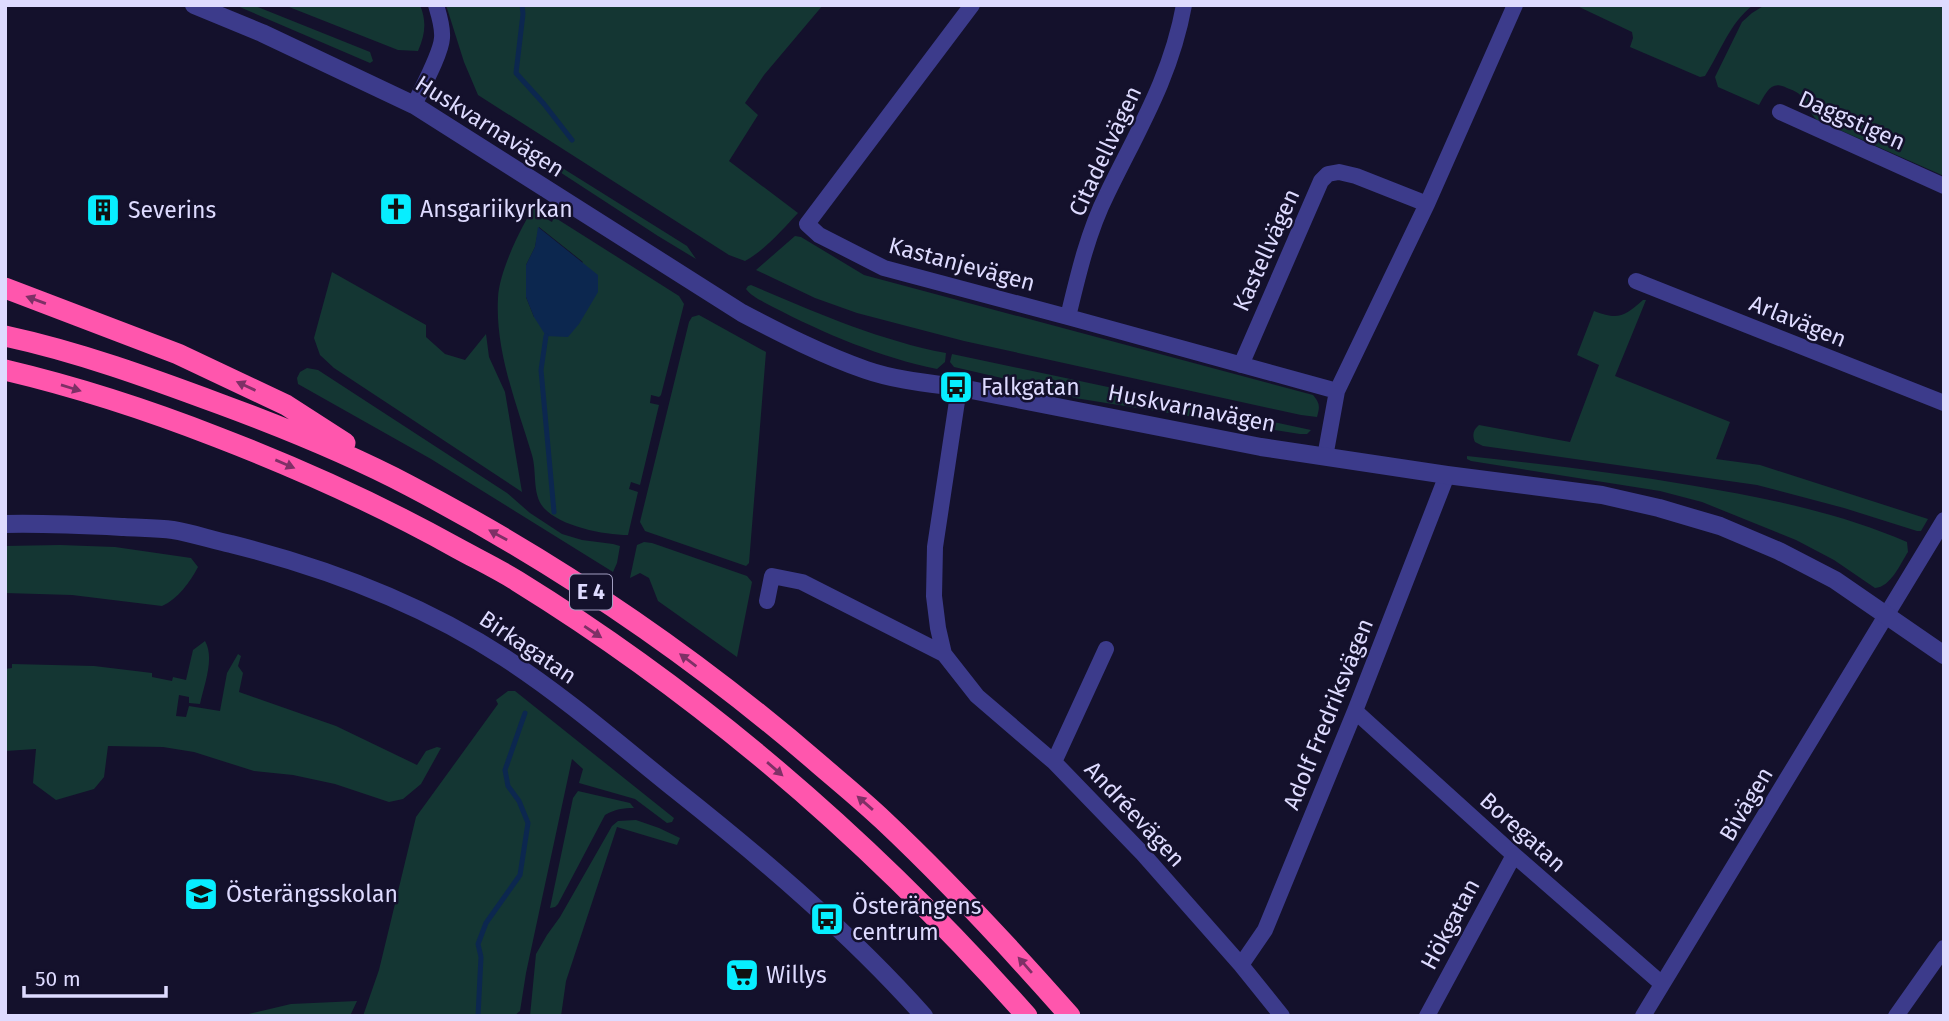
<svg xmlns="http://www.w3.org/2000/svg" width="1949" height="1021" font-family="'Fira Sans',sans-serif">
	<rect width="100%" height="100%" fill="#14112c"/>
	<!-- green -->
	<path fill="#143633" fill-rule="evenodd" d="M235,5h18l117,47 3,9 -3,2z
		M284,5h136c7,17 5,30 -2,46l-20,-1z
		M446,5h377l-59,70 -19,28 13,12 -29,46 69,52c-16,17 -33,37 -53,48l-16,-6 -251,-160 -14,-33z
		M1575,5h178c-24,19 -32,46 -48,71l-5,1 -70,-30 3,-9 -1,-6z
		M1765,5h179v171l-127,-56c-8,-7 -9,-16 -16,-24 -3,-4 -9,-6 -14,-8 -16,-9 -21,5 -28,17l-41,-18 -3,-10 27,-55 10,-9z
		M473,112l214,134 9,13 -38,-23 -181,-118z
		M536,204l9,14 7,4 2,-5 125,79 5,8 -23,91 -2,2 -8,-2 -1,8 9,2 -19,80 -9,-3 -2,7 9,3 -10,43c-25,0 -69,-9 -85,-28 -11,-14 -6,-35 -11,-52 -15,-50 -37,-103 -34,-157 1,-26 23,-72 38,-94zM539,227l44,35 -49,55 -8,-20v-32l9,-18z
		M795,236l6,1 63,38 449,120c7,8 7,12 4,22l-16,-2 -337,-74 -107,-28 -42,-15 -59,-28z
		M332,272l94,53v12l19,17 20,6 21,-26 3,23 16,35 17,100 -188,-124 -14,-13 -6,-17z
		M751,285c64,27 127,55 195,68l-1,9 -8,7c-55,-11 -114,-36 -164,-62 -9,-5 -21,-10 -27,-18l2,-3z
		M1643,300h3l-31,76 115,46 -14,37 44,6 168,54 -7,12h-4l-73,-23 -87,-23 -274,-39 -8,-4c-3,-7 -2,-12 4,-17l91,17 29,-77 -22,-10 17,-44c24,9 30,6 49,-11z
		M699,315l67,37 -17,211 -3,3 -101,-35 -5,-9 49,-200 3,-5z
		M952,354l359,76 -4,4h-7l-225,-36 -39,-12 -82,-19 -4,-5z
		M307,368l11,2 189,123 23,20 32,21 20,6 31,4 7,2 -3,17 -4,9 -182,-113 -133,-75 -1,-6 3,-6z
		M1467,456c76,8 153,17 228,30 72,12 145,27 212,56l1,10c-8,12 -17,35 -33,36l-41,-28 -38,-20 -94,-38 -42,-11 -189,-30 -4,-2z
		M644,542l8,1 95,33 5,6 -15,75 -79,-56 -9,-23 -9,-5 -10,5 7,-33z
		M60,545l55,2 76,11 7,9c-8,15 -20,32 -36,39l-90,-11 -67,-2v-47z
		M205,641c10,17 -1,44 -5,63l-11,-1v-6l-10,-2 -3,21 10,1 3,-11 31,5 7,-38 11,-19 3,2 -3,10 5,7 -4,19 97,34 81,39 9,-14 11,-4 4,1 -20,36 -18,15 -14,3 -54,-18 -42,-9 -39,-4 -60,-19 -31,-5 -55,-1 -4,31 -10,12 -38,11 -23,-17 3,-34 -31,2v-82l7,-1v-4l82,2 58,7v4l20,4 1,-4 13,3 7,-30z
		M508,691h7l159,127 -2,4 -5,1 -32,-24 -56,-16 4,-14 -11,-10 -46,214 -6,38 -6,5h-151l16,-46 37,-153 82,-113 -2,-4z
		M578,791l52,12 4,5c-11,0 -19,1 -29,7l-47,89 -3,3 -5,1 23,-110z
		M636,820l23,8 21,10 -3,7 -60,-18 -51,154 -5,35h-31l6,-62 11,-19 13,-18 52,-91 6,-5z
		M357,1001l-7,15h-110l51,-12z"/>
	<!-- water -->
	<path fill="#0c274f" d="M538,227l60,48v17l-19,32 -11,13 -22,-1 -12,-19 -8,-20v-32l9,-18z"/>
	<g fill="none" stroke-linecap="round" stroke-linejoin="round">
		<!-- stream -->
		<path stroke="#0c274f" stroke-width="5" d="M522,5l1,9 -7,59 28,31 28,36
			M546,336l-5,34 13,142
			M478,1016l3,-59 -3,-13 8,-21 34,-48 8,-52 -9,-22 -11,-15 -3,-16 20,-57"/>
		<!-- minor -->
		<path stroke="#3c3b8b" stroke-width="16" d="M972,5l-165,219 12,11 65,33 184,49 269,74
			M414,105c7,-15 27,-51 28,-67 1,-11 -3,-23 -6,-33
			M1780,112l164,74
			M1636,281l308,122
			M1068,317c10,-42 20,-85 39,-123 31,-64 64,-117 77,-189
			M1241,365l80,-184 7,-7 11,-2 17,4 71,28
			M959,388l-24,159 -1,49 4,32 6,26 33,42 77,66 89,92 98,111 41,51
			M1325,457l12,-66 90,-187 88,-199
			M767,601l5,-25 30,6 142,72
			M1355,711l159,144 148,129
			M1054,762l52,-113
			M1241,965l24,-35 90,-219 92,-236
			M1427,1016l87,-161
			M1643,1016l301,-496
			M1896,1016l48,-68"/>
		<!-- tertiary -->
		<path stroke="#3c3b8b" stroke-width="18" d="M194,5l68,28 152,72 328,208c40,21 81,42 124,57 29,10 60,13 90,17l305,60 186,28 155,20 57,13 61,18 59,25 56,29 109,75
			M5,524c40,-1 79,1 119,3 16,1 33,1 49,3 19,3 39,10 58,14 96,24 191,60 274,114 60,39 115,87 171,132 87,69 174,143 248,226"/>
		<!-- motorway -->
		<path stroke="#ff56ad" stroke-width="21" d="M5,288l173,66 108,51 59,38
			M5,336c74,16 145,42 215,68 65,24 129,50 190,82 147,77 284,170 410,279 21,18 43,36 63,55 66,62 127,128 187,196
			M5,370c72,17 143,40 212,67 83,32 163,68 240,111 20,11 41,21 60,33 191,118 361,267 510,435"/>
	</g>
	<!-- one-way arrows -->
	<defs><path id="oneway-solid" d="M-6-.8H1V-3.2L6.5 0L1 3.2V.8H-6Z" transform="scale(1.75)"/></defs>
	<g fill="#7e3066">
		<use href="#oneway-solid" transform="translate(36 300) rotate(-160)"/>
		<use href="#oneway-solid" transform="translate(246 386) rotate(-155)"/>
		<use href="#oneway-solid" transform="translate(71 388) rotate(17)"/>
		<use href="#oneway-solid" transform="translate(285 464) rotate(23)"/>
		<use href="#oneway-solid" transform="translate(498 535) rotate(-151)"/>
		<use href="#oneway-solid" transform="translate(593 632) rotate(34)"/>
		<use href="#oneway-solid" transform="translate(688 660) rotate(-143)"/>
		<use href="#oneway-solid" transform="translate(775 769) rotate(41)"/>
		<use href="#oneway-solid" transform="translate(865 803) rotate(-139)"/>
		<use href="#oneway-solid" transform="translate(1025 965) rotate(-131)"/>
	</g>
	<!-- icons -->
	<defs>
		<g id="church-square" transform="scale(1.75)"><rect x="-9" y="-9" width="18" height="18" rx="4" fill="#07eeff" stroke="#14112c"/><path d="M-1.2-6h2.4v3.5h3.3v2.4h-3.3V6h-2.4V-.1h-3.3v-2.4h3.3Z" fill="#111"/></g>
		<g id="building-square" transform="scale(1.75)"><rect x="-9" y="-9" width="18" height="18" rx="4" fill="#07eeff" stroke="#14112c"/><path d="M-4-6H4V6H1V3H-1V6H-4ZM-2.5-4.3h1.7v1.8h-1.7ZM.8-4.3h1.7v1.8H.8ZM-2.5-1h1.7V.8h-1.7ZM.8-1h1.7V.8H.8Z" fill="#111"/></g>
		<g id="bus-square" transform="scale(1.75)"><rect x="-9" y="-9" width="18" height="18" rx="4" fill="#07eeff" stroke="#14112c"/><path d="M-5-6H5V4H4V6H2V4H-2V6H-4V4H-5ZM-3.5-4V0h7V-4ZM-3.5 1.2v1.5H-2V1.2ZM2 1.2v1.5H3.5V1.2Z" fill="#111"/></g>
		<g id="school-square" transform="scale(1.75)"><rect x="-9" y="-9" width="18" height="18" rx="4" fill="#07eeff" stroke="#14112c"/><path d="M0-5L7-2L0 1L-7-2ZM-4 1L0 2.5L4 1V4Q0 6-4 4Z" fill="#111"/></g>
		<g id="supermarket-square" transform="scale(1.75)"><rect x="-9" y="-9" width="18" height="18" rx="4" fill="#07eeff" stroke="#14112c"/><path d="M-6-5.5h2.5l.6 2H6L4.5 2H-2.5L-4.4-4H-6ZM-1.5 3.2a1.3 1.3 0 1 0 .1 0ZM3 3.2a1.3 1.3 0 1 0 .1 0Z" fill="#111"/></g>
	</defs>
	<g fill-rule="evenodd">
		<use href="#church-square" x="396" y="209"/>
		<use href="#building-square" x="103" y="210"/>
		<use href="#bus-square" x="956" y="387"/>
		<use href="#school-square" x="201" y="894"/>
		<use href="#bus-square" x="827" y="919"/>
		<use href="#supermarket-square" x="742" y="975"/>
	</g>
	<g text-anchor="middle" stroke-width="5" stroke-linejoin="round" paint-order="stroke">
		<!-- shield labels -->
		<rect fill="#14112c" stroke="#a19ec0" stroke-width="2" x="570" y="574.5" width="42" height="35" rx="5"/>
		<g font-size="21" font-weight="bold" fill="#dedbff">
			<text x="591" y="599">E 4</text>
		</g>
		<!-- street labels -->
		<g font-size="23" fill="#dedbff" stroke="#14112c">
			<text transform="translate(1852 120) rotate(24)" y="8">Daggstigen</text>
			<text transform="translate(490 126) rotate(32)" y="8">Huskvarnavägen</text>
			<text transform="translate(1105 151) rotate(-65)" y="8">Citadellvägen</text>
			<text transform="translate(1266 250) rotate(-66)" y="8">Kastellvägen</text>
			<text transform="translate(962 264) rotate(15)" y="8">Kastanjevägen</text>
			<text transform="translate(1798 321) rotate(22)" y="8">Arlavägen</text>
			<text transform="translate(1192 408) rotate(11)" y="8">Huskvarnavägen</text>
			<text transform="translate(528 647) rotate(34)" y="8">Birkagatan</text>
			<text transform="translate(1328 714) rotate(-68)" y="8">Adolf Fredriksvägen</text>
			<text transform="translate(1746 804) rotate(-59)" y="8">Bivägen</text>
			<text transform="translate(1135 814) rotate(47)" y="8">Andréevägen</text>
			<text transform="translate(1523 832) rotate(42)" y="8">Boregatan</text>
			<text transform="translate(1450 924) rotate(-62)" y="8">Hökgatan</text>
		</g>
		<!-- poi labels -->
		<g font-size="23" fill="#dedbff" stroke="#14112c" text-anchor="start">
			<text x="420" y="217">Ansgariikyrkan</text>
			<text x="128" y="218">Severins</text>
			<text x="981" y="395">Falkgatan</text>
			<text x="226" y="902">Österängsskolan</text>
			<text x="852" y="914">Österängens<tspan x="852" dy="26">centrum</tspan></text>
			<text x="766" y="983">Willys</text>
		</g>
	</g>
	<!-- border -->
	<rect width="1949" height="1021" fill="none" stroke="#dedbff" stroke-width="14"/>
	<!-- scale -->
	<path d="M24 986v10h142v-10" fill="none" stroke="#dedbff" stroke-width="3.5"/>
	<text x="35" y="986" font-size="21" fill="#dedbff" stroke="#14112c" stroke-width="5" paint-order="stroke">50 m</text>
</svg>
